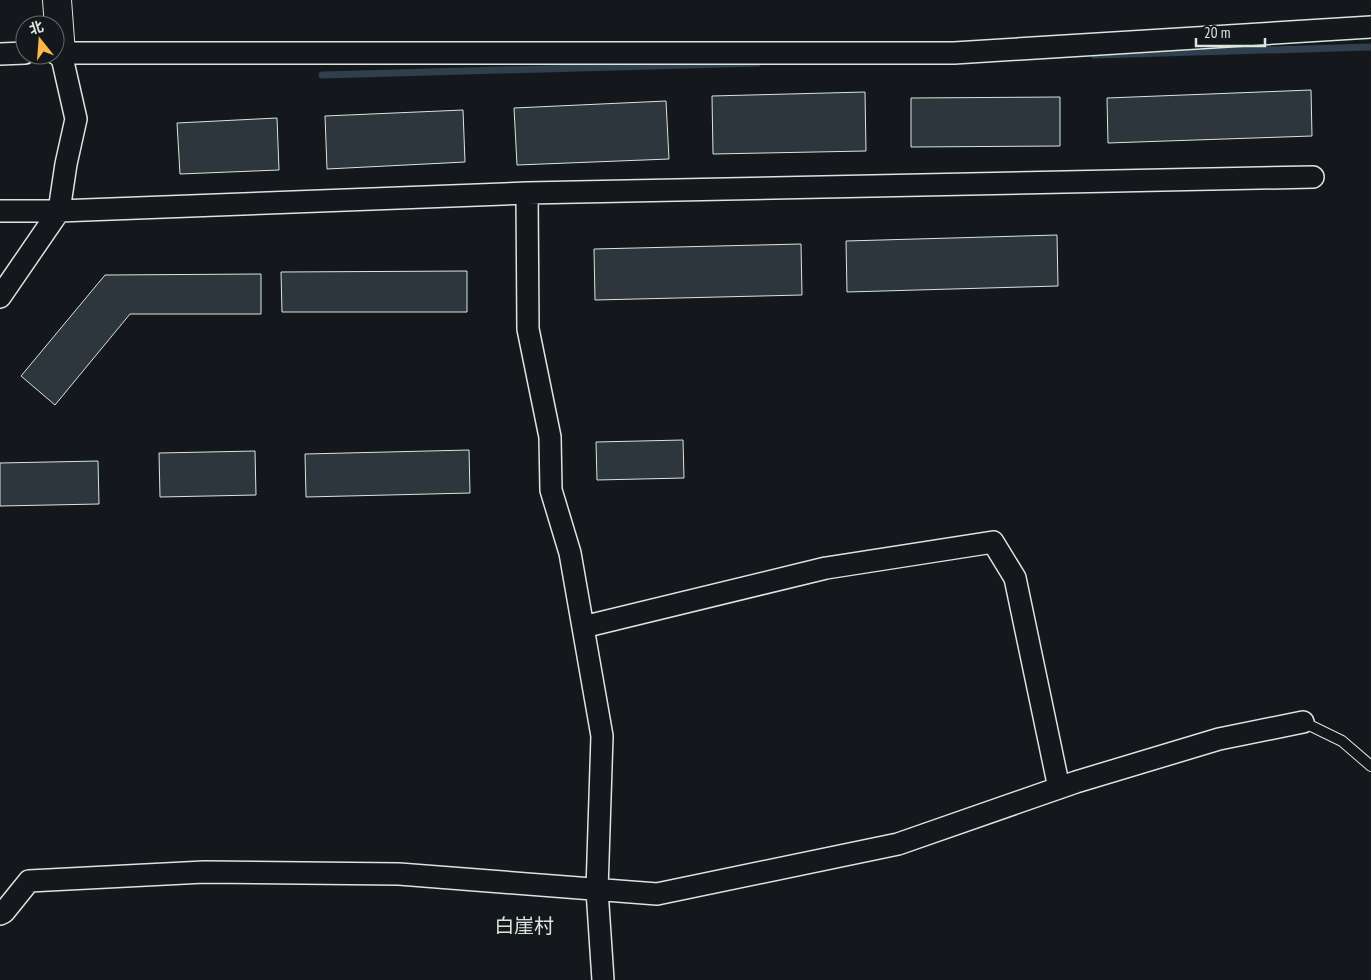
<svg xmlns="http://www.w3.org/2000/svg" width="1371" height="980" font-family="'PT Sans Narrow','Noto Sans SC',sans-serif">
	<rect width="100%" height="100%" fill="#14181c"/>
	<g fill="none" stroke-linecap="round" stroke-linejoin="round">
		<!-- stream -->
		<path stroke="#2f3f4d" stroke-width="7" d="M1094,55l277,-8
			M322,75l436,-12"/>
	</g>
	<!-- building -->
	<path fill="#2c363c" stroke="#d8e6dc" d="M1311,90l1,46 -204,7 -1,-45z
		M865,92l1,59 -153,3 -1,-58z
		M1060,97v49l-149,1v-49z
		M666,101l3,58 -152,6 -3,-57z
		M463,110l2,52 -138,7 -2,-53z
		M277,118l2,52 -99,4 -3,-51z
		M1057,235l1,51 -211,6 -1,-51z
		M801,244l1,51 -207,5 -1,-51z
		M467,271v41h-185l-1,-40z
		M261,274v40h-131l-75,91 -34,-29 84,-101z
		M683,440l1,38 -87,2 -1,-38z
		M469,450l1,43 -164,4 -1,-43z
		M255,451l1,44 -96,2 -1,-44z
		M98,461l1,43 -99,2v-43z"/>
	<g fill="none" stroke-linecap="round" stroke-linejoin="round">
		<!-- lane casing -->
		<g stroke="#d8e6dc" stroke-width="12">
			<path id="lane" d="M1303,722l39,19 29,25"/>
		</g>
		<!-- street casing -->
		<g stroke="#d8e6dc" stroke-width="24">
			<path id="street" d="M55,53h899l417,-26
				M0,54l25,-1
				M527,193l786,-16
				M0,211h59l468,-18 1,136 22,108 1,53 19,63 32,183 -5,154 6,90
				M0,297l59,-86 7,-47 10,-45 -15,-66
				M583,627l243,-59 167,-26 22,36 44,210
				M0,914l4,-2 25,-31 175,-9 195,2 258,20 241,-50 178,-62 143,-43 84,-17"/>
		</g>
		<!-- secondary casing -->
		<g stroke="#d8e6dc" stroke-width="30">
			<path id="secondary" d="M57,0l4,53"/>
		</g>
		<!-- lane -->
		<use href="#lane" stroke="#14181c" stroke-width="10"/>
		<!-- street -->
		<use href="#street" stroke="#14181c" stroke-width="21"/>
		<!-- secondary -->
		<use href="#secondary" stroke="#14181c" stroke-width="28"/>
	</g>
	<g text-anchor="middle" stroke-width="4" stroke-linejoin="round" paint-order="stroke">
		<!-- quarter labels -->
		<g font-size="20" fill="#d8e6dc" stroke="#14181c">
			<text x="524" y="933">白崖村</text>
		</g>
	</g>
	<!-- north arrow -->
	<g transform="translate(40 40) rotate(343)"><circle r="24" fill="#14181c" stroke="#626a69"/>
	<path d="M0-4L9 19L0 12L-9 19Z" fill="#ffb74d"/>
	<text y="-8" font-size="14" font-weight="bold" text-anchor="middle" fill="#d8e6dc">北</text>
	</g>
	<!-- scale -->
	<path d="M1196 38v8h69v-8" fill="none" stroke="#d8e6dc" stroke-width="2.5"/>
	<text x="1204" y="38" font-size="15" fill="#d8e6dc" stroke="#14181c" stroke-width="4" paint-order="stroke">20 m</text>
</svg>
